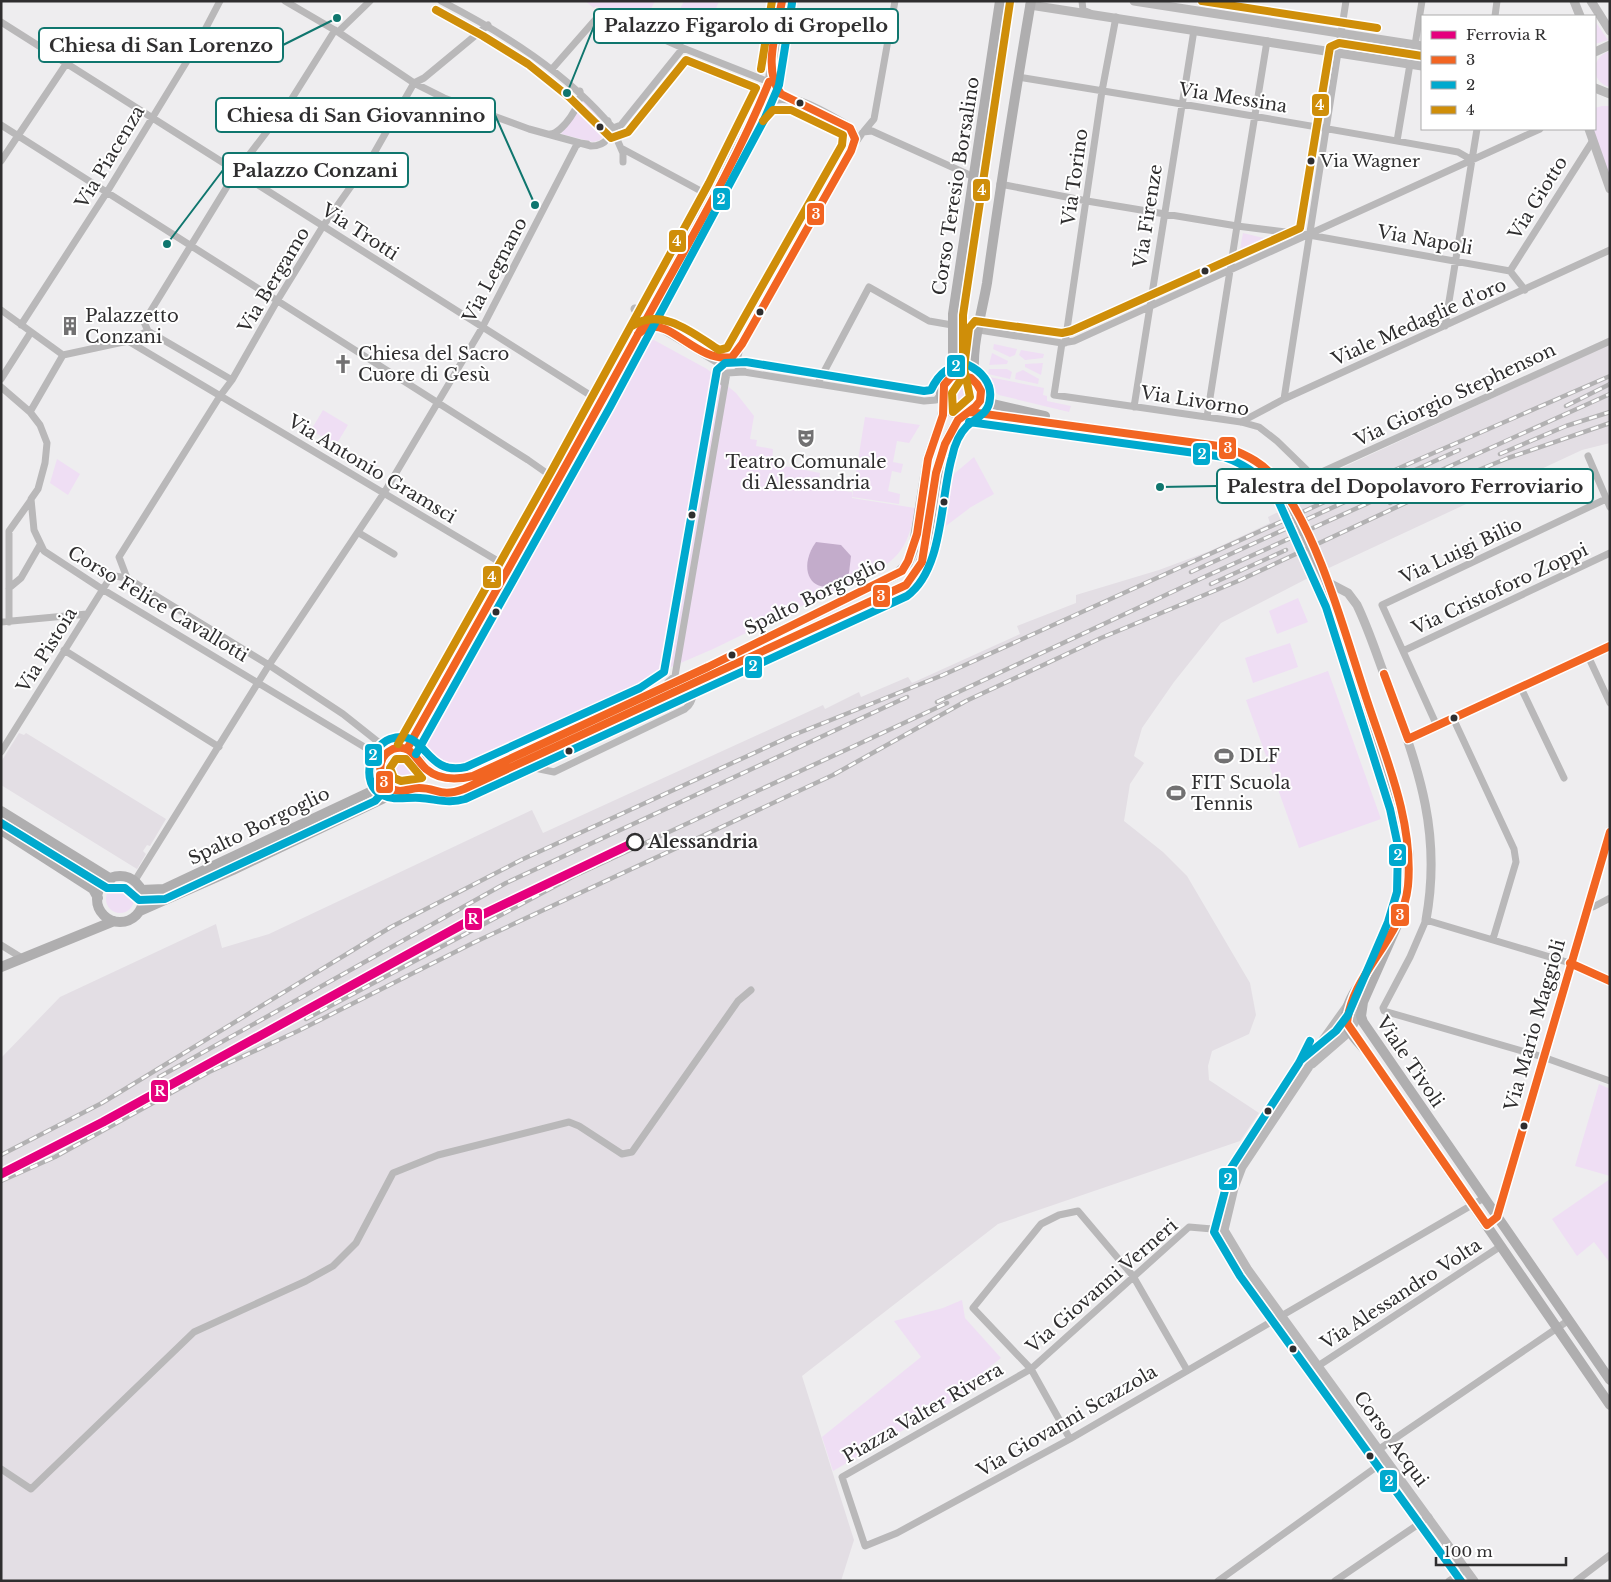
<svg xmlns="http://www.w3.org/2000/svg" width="1611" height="1582" font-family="'Libre Baskerville',serif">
	<rect width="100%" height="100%" fill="#eeedef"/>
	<!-- built -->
	<path fill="#e3dee4" d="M1610,344v99l-28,7 -266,124 -95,49 -47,59 -32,46 -8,28 10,7 -14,21 -6,37 39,31 24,24 63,107 6,32 -7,19 -37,17 -4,15 1,14 50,33 -19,28 -242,83 -196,152 52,164 -13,41h-840v-523l59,-61 156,-73 6,24 47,-14 263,-124 11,23 280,-128 2,4 34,-17 2,5 47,-20 4,6 108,-49 -3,-8 59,-23v-8l83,-25 51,-19 60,-28 -2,-6 47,-23 5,-16z
		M19,733l5,2 2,-2 140,86 -16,27 -3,-1 -4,6 3,3 -9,15 -136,-84v-23z"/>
	<!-- green -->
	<path fill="#efdef4" d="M585,1h70l-13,25 -46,-20 -2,2z
		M684,1h35l-11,27 -13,-5 -7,22 -22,-9z
		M1595,21l13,19 -13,4z
		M1610,51v36c-20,-5 -20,-30 0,-36z
		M583,99l22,26 1,7 -6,8 -7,2 -32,-8z
		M1602,106h8v77l-21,-54h6v-21z
		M1243,233l33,8 -38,19z
		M654,340l53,29 29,24 18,23 -4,23 7,1 -1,6 17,3 -1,15 29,5 3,-7 2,1 -1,7 15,3 -2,14 34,5v6l63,10c-4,25 -10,46 -33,59l-169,82 -58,25 -69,38 -128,57 -18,-2 -13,-15v-19l218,-389 3,-3z
		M994,344l23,5 -2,6 -5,2 -17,-8z
		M1021,350l23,4 -1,4 -18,2 -6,-5z
		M992,353l16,8 -1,3 -18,1z
		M1043,363l-2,12 -16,-8v-3z
		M989,369h18l5,3 -2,7 -22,-5z
		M1023,370l16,9 -1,5 -23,-5 1,-6z
		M989,377l55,11 -1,7 4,1v5l24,5 -2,6 -70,-17 -4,-3z
		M948 394a13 13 0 1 1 26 0a13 13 0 1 1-26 0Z
		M323,410l25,15 -12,20 -25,-15z
		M865,417l55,8 -11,18 -12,-2 -4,21 10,2 -2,9 -9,-2 -4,20 12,3 -1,10 -47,-7z
		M974,457l20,37 -23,13 -29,22 6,-50z
		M57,459l23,15 -12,21 -18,-12z
		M1298,598l10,24 -31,12 -8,-23z
		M1290,643l8,24 -45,16 -8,-25z
		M1328,671l53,148 -82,29 -53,-148z
		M389 769a12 12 0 1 1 24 0a12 12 0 1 1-24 0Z
		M106 899a14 14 0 1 1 28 0a14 14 0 1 1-28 0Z
		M1599,1084l11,5v87l-35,-10z
		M1610,1179v84l-16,-21 -17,14 -25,-37z
		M962,1300l3,18 36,40 -18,14 3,10 -153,89 -11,-34 99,-80 -27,-36 49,-13z"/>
	<!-- water -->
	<path fill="#c3accb" d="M816,542l25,3 10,11 -2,17c-30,32 -56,1 -33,-31z"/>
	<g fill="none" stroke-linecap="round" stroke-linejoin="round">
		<!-- minor -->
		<path stroke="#b9b8b9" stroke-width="7" d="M285,1l53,31 76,51 30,15 85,31 62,17c15,0 23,-11 17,-25
			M441,1c64,33 126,72 172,127l8,-3 62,-77
			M1082,1l1,9 7,3
			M1495,16l2,-15
			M1,22l600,380
			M338,32l32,-31
			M1415,45l7,-44
			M552,69l50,-57 81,36 86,34
			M1018,77c147,24 293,48 440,75l14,8
			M1,125l527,335 30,21
			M612,128l11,25v9
			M864,131l10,-12 21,-118
			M550,134c12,0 33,-31 30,-43
			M1397,141l13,-77
			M854,145l9,-13 9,-1 102,46
			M621,148l78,42
			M1,161l65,-97
			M1000,184l87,17 150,25 30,-185
			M1510,271l82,-129
			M1,310l62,45 65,-14 20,-10
			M21,325l86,-133 91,-149 22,-42
			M1445,326l32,-197
			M979,330l83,13 12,-2 466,-212
			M148,331l-4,-9 92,-150 55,-72 44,-70
			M148,331l84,49
			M128,341l380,226
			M1062,343l-8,52 187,27 18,5 18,14 36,35 297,-135
			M1065,343l37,-252 14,-74
			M739,352l-3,13 8,6
			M1,379l30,-47
			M818,383l51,-96 60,34 23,4
			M1,387l29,25 33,-57
			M1284,399l62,-398
			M1134,407l60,-377
			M30,412l10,13 7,18 -2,20 -7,26 -7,10 3,31 10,21 58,38 269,162 9,14
			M1207,417l30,-191 72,9 201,36 15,19
			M1241,422l43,-23 326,-149
			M1588,456l22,51
			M359,533l35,21
			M9,588l12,-10 19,-33
			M1,622l86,-8
			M9,622v-91l22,-31
			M64,650l155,97
			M1403,651l207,-98
			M1588,656l22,47
			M668,682l7,-6 1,-6 51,-297 17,-1 180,29 12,-1 5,-6
			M1521,688l43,90
			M1453,718l61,131 2,13 -23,77
			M1437,726l-55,-121 224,-106
			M1408,739l202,-93
			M394,749l-17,-8 -34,-27 -74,-49 -142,-87 -8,-21 101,-161 12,-16 45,-79 46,-75 50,-71 41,-72 10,-5 64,-53
			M1,752l107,-171 7,-5 12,2
			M520,765l34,7 131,-63c10,-7 6,-17 14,-26
			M134,882l135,-217 115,-172 98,-165 94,-182 4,-3 7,1
			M1587,905l6,2 17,-9
			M1,945l21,13
			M1610,981l-40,-18 -144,-43 -16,37 -27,51 1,3 159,46 67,24
			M1224,1230l-35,-3 -158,142 -189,108 23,69 32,-13 173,-94 414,-241
			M1318,1366l183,-120
			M1070,1439l-39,-70 -58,-61 68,-84 18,-9 19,-4 55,65 54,94
			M1378,1450l191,-130
			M1,1469l30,20 163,-157 112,-51 27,-15 23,-23 37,-70 45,-18 131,-33 10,4 43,28 10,-2 106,-151 13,-11
			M1218,1581l168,-121
			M1335,1581l94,-64
			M1449,1581l17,-11
			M1576,1581l34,-26"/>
		<!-- tertiary -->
		<path stroke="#b9b8b9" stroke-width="9" d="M1134,1l288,45
			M1574,1l6,15
			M1591,1l19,30
			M1030,5l392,61
			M1595,52l15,-7
			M1595,88l15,6
			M1589,129l21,60
			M635,309l26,19 57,34 6,20
			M716,360l16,-3 10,-13 107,-189c5,-11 9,-21 -1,-29 -23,-12 -64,-42 -87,-19
			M1327,582l21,11 9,12c13,27 22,57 33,85 29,81 52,143 36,230
			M407,749l194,-347 154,-287 14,-33 13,-81
			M1348,1005l-25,35 -15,28 -66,99 -8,21 -10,42 24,40 226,311
			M1312,1064l38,-33 11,-21
			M1487,1225l10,-8 113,-386"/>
		<!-- secondary -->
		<path stroke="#afaeaf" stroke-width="10" d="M941 394a20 20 0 1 1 40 0a20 20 0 1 1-40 0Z
			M951,377l2,-10v-53l47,-313
			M975,380c-5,-30 7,-67 12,-97 13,-94 28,-188 44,-282
			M980,390l6,10 7,4 52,12
			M970,412l256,35c29,10 49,25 63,52
			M1327,582l73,224 9,49 -1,28 -6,31 -39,88 -2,14 2,6 247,358
			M421,764c12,15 35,17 52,12l235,-109 189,-93 11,-11 5,-13 15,-92 14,-40 2,-14
			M408,789c29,-14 7,-54 -19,-38 -6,4 -10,11 -10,19 1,29 29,16 45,19 12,2 21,6 33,3 19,-5 37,-16 55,-24 39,-18 78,-36 117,-54 59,-28 118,-55 178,-82 32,-15 65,-28 96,-45 40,-27 17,-129 61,-173
			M1,811l110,68
			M1,830l92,59 5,9
			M97 899a23 23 0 1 1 46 0a23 23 0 1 1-46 0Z
			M141,890l23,-1 206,-97 6,-7 4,-11
			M140,911l93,-41 166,-79
			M1377,961c-12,17 -39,45 -29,67 4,9 13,17 20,25l242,352
			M1,967l113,-46"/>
		<!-- rail casing -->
		<g stroke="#b2b1b2" stroke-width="4.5">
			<path id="rail" d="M1566,406l44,-22
				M1500,454l66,-28 44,-14
				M1390,503l35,-19
				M1191,572l268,-122
				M1211,584l75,-34
				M937,702l265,-124 408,-184
				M306,1019l268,-143 373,-173
				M159,1077l347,-194 401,-186
				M1,1155l101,-52 289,-176 130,-67 270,-124 152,-61 463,-210 204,-89
				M1,1181l54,-24 154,-85 89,-41 177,-89 358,-167 133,-74 135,-63 137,-57 221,-103 49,-20 102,-35"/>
		</g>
		<!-- rail -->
		<use href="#rail" stroke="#fff" stroke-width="2.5" stroke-dasharray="8" stroke-linecap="butt"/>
		<!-- secondary-bridge -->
		<path stroke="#afaeaf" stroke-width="10" d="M1289,499l38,83"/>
		<!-- bus-1 casing -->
		<g stroke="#fff" stroke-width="11">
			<path id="bus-1" d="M638,334c3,-2 7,-6 10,-7 25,-6 50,36 84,30l10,-13 109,-193 4,-12 -5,-11 -69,-34c-19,-24 -4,-65 1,-93
				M958,375l13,3 6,6 4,7 -1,10 -5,6 -17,13 -13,24 -9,29 -14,89 -16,23 -442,204c-24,9 -26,-1 -45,-1 -6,0 -13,3 -19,3 -14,-1 -22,-15 -19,-28 1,-6 6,-11 12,-14 18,-6 22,10 33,20 13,11 31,11 47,7l235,-109 194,-96 6,-10 9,-27 11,-75 15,-44 1,-30 7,-8z
				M970,412l256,35c21,8 39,17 52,35 41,55 64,142 85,206 20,64 51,130 45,198 -6,55 -56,86 -61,137l140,202 10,-8 113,-385
				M1384,674l24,65 202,-93
				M407,749c79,-140 157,-279 234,-420 44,-81 93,-161 128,-247
				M1570,963l40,18"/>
		</g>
		<!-- bus-2 casing -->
		<g stroke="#fff" stroke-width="11">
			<path id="bus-2" d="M746,362l178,29 7,-1c8,-17 18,-25 37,-25 13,6 24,18 22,33 -1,16 -13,19 -23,28 -8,8 -13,21 -15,31 -12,41 -8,112 -45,139l-442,203c-16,5 -29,0 -45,-1 -13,-1 -26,3 -38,-3 -22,-11 -13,-48 8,-56 37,-13 33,38 76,28l174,-79 24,-16 53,-302 8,-7z
				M969,422l255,35c23,8 40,20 53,41l49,109 64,202 8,37 -1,46 -9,30 -40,93 -12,16 -35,29
				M416,754l194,-347 154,-287 15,-35 13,-82
				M1,823l106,65h18l14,12 26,-1 210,-98 10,-11 4,-13
				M1310,1041l-11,22 -68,105 -17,64 26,44 221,305"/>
		</g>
		<!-- bus-3 casing -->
		<g stroke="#fff" stroke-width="11">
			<path id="bus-3" d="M1202,1l175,27
				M1010,2l-47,313v53l-3,13 -8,12 1,19 17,-15 -6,-29 5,-40 6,-7 87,12 9,-2 229,-103 30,-181 9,-4 83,13
				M761,69l11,-68
				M632,326c29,-20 62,8 87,24l8,-2 115,-203 1,-10 -52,-25h-18l-10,11
				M398,744l153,-272 158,-289 47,-95 -70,-28 -58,72 -17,6 -42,-41 -41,-33 -45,-28 -47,-26
				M396,759h10l16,19 -21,3 -7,-3 -4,-10z"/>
		</g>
		<!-- bus-1 -->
		<use href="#bus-1" stroke="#f26522" stroke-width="8"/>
		<!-- bus-2 -->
		<use href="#bus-2" stroke="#00a9ce" stroke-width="8"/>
		<!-- bus-3 -->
		<use href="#bus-3" stroke="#cf8e09" stroke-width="8"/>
		<!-- rail-1 casing -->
		<g stroke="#fff" stroke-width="12">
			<path id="rail-1" d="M1,1174l102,-52 364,-200 168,-80"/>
		</g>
		<!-- rail-1 -->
		<use href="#rail-1" stroke="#e5007d" stroke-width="9"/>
	</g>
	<!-- icons -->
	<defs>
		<g id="building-bare" transform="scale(1.5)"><path d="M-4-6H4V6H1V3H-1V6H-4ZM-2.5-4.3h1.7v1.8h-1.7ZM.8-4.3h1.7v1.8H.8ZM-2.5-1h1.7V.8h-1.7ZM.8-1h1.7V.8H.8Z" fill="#727172" stroke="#fff" stroke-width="2.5" paint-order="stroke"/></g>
		<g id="church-bare" transform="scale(1.5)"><path d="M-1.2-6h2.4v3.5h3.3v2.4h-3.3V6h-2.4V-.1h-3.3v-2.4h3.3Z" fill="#727172" stroke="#fff" stroke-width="2.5" paint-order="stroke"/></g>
		<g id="theatre-bare" transform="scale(1.5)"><path d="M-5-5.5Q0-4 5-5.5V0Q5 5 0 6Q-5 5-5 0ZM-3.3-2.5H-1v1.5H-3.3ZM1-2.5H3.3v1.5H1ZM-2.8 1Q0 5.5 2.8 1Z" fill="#727172" stroke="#fff" stroke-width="2.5" paint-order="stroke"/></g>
		<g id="stadium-bare" transform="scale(1.5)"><path d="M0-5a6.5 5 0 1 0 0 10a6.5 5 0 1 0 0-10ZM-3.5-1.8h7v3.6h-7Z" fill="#727172" stroke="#fff" stroke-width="2.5" paint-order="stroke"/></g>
	</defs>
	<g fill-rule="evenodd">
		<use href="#building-bare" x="70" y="326"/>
		<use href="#church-bare" x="343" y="364"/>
		<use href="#theatre-bare" x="806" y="438"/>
		<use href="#stadium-bare" x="1224" y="756"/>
		<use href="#stadium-bare" x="1176" y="793"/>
	</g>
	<!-- markers -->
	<g fill="#2f2e2f" stroke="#fff" stroke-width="2">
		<circle cx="800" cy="103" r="4.5"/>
		<circle cx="600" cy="127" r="4.5"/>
		<circle cx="1311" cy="161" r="4.5"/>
		<circle cx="1205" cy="271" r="4.5"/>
		<circle cx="760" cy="312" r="4.5"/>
		<circle cx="944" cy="502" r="4.5"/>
		<circle cx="692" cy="515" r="4.5"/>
		<circle cx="496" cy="612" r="4.5"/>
		<circle cx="732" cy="655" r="4.5"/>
		<circle cx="1454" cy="718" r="4.5"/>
		<circle cx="569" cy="751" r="4.5"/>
		<circle cx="1268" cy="1111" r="4.5"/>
		<circle cx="1524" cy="1126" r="4.5"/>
		<circle cx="1293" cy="1349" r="4.5"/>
		<circle cx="1370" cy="1456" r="4.5"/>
	</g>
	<circle fill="#fff" stroke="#2f2e2f" stroke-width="2.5" cx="635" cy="842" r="8"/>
	<g text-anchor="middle" stroke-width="4" stroke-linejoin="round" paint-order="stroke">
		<!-- bus labels -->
		<g font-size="17" fill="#2f2e2f" stroke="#fff" text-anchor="start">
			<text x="1320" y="167">Via Wagner</text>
		</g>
		<!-- street labels -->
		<g font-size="18" fill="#2f2e2f" stroke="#fff">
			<text transform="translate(1233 98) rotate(9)" y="6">Via Messina</text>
			<text transform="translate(110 157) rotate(-59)" y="6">Via Piacenza</text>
			<text transform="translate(1075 177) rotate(-82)" y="6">Via Torino</text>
			<text transform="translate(956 186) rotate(-81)" y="6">Corso Teresio Borsalino</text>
			<text transform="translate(1538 198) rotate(-58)" y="6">Via Giotto</text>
			<text transform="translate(1148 216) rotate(-81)" y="6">Via Firenze</text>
			<text transform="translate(360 232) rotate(33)" y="6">Via Trotti</text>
			<text transform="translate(1425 240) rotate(10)" y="6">Via Napoli</text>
			<text transform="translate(495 270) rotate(-62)" y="6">Via Legnano</text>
			<text transform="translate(274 280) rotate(-59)" y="6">Via Bergamo</text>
			<text transform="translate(1419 322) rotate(-24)" y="6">Viale Medaglie d'oro</text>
			<text transform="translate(1455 395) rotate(-25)" y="6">Via Giorgio Stephenson</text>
			<text transform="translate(1195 401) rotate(9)" y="6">Via Livorno</text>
			<text transform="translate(372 469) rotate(31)" y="6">Via Antonio Gramsci</text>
			<text transform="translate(1461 551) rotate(-25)" y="6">Via Luigi Bilio</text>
			<text transform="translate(1500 589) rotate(-25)" y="6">Via Cristoforo Zoppi</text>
			<text transform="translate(815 596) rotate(-26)" y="6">Spalto Borgoglio</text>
			<text transform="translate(158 604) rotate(31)" y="6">Corso Felice Cavallotti</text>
			<text transform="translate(47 650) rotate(-58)" y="6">Via Pistoia</text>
			<text transform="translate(259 826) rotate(-26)" y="6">Spalto Borgoglio</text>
			<text transform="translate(1535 1025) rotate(-74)" y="6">Via Mario Maggioli</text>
			<text transform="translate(1410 1062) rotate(56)" y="6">Viale Tivoli</text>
			<text transform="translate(1102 1286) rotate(-41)" y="6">Via Giovanni Verneri</text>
			<text transform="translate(1401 1294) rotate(-33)" y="6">Via Alessandro Volta</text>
			<text transform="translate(923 1413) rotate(-30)" y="6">Piazza Valter Rivera</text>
			<text transform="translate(1067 1421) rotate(-30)" y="6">Via Giovanni Scazzola</text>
			<text transform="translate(1391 1439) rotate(54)" y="6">Corso Acqui</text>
		</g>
		<!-- poi labels -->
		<g font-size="18" fill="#2f2e2f" stroke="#fff" text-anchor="start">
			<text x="85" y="322">Palazzetto<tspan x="85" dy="21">Conzani</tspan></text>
			<text x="358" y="360">Chiesa del Sacro<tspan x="358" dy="21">Cuore di Gesù</tspan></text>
			<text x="806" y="468" text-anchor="middle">Teatro Comunale<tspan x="806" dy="21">di Alessandria</tspan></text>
			<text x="1239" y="762">DLF</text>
			<text x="1191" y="789">FIT Scuola<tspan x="1191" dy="21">Tennis</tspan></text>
		</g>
		<!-- stop labels -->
		<g font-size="18" font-weight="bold" fill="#2f2e2f" stroke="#fff" text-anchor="start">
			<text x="648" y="848">Alessandria</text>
		</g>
	</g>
	<!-- callouts -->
	<path fill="none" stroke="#0f766e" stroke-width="2" d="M567 93L594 26M337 18L283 45M535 205L495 115M167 244L223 170M1160 487L1217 486"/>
	<g fill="#0f766e" stroke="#fff" stroke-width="2">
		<circle cx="567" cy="93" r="5"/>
		<circle cx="337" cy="18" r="5"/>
		<circle cx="535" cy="205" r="5"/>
		<circle cx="167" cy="244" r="5"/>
		<circle cx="1160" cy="487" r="5"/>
	</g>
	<g fill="#fff" stroke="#0f766e" stroke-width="2">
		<rect x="594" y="9" width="304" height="34" rx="5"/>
		<rect x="39" y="28" width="244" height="34" rx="5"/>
		<rect x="216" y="98" width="279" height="34" rx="5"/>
		<rect x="223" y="153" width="185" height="34" rx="5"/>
		<rect x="1217" y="469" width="376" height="34" rx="5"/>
	</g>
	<g font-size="19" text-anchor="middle" font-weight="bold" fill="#2f2e2f">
		<text x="746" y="32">Palazzo Figarolo di Gropello</text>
		<text x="161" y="52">Chiesa di San Lorenzo</text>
		<text x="356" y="122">Chiesa di San Giovannino</text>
		<text x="315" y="177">Palazzo Conzani</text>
		<text x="1405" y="493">Palestra del Dopolavoro Ferroviario</text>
	</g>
	<g stroke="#fff" stroke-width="2">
		<rect x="1311" y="93" width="19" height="24" rx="5" fill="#cf8e09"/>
		<rect x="972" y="178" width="19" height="24" rx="5" fill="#cf8e09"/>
		<rect x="712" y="187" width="19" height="24" rx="5" fill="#00a9ce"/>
		<rect x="806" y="202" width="19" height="24" rx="5" fill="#f26522"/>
		<rect x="668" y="229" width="19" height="24" rx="5" fill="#cf8e09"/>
		<rect x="946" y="354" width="20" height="24" rx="5" fill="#00a9ce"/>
		<rect x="1218" y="436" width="19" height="24" rx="5" fill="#f26522"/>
		<rect x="1192" y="442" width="19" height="24" rx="5" fill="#00a9ce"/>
		<rect x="482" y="565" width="20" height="24" rx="5" fill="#cf8e09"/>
		<rect x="872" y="584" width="19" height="24" rx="5" fill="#f26522"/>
		<rect x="744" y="655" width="19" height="24" rx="5" fill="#00a9ce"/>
		<rect x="364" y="743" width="19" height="24" rx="5" fill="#00a9ce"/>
		<rect x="375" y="770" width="19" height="24" rx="5" fill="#f26522"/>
		<rect x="1388" y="843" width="19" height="24" rx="5" fill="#00a9ce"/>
		<rect x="1390" y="903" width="20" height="24" rx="5" fill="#f26522"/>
		<rect x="464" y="907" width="19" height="24" rx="5" fill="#e5007d"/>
		<rect x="150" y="1079" width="19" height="24" rx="5" fill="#e5007d"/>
		<rect x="1218" y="1167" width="20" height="24" rx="5" fill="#00a9ce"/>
		<rect x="1379" y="1469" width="19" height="24" rx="5" fill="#00a9ce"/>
	</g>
	<g font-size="14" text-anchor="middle" font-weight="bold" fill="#fff">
		<text x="1320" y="110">4</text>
		<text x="982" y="195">4</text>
		<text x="721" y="204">2</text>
		<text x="816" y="219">3</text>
		<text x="677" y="246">4</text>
		<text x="956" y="371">2</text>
		<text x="1228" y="453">3</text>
		<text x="1202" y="459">2</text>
		<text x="492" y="582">4</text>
		<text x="881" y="601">3</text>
		<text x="753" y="671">2</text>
		<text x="373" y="760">2</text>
		<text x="384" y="787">3</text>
		<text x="1398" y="860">2</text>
		<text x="1400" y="920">3</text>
		<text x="473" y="924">R</text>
		<text x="160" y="1096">R</text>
		<text x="1228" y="1184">2</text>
		<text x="1389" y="1486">2</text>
	</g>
	<!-- border -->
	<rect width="1611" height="1582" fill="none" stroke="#2f2e2f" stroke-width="5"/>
	<!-- legend -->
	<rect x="1421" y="15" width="175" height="115" fill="#ffffff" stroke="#acabac"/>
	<rect x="1431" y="31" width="25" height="8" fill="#e5007d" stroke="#acabac"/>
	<text x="1466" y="40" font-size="15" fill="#2f2e2f">Ferrovia R</text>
	<rect x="1431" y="56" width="25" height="8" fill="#f26522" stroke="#acabac"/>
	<text x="1466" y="65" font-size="15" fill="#2f2e2f">3</text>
	<rect x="1431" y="81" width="25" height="8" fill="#00a9ce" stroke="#acabac"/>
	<text x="1466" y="90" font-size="15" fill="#2f2e2f">2</text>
	<rect x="1431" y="106" width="25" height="8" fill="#cf8e09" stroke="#acabac"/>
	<text x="1466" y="115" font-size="15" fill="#2f2e2f">4</text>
	<!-- scale -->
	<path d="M1436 1557v8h130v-8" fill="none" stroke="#2f2e2f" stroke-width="2.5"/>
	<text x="1444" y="1557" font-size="15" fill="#2f2e2f" stroke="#ffffff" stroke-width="4" paint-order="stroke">100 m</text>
</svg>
